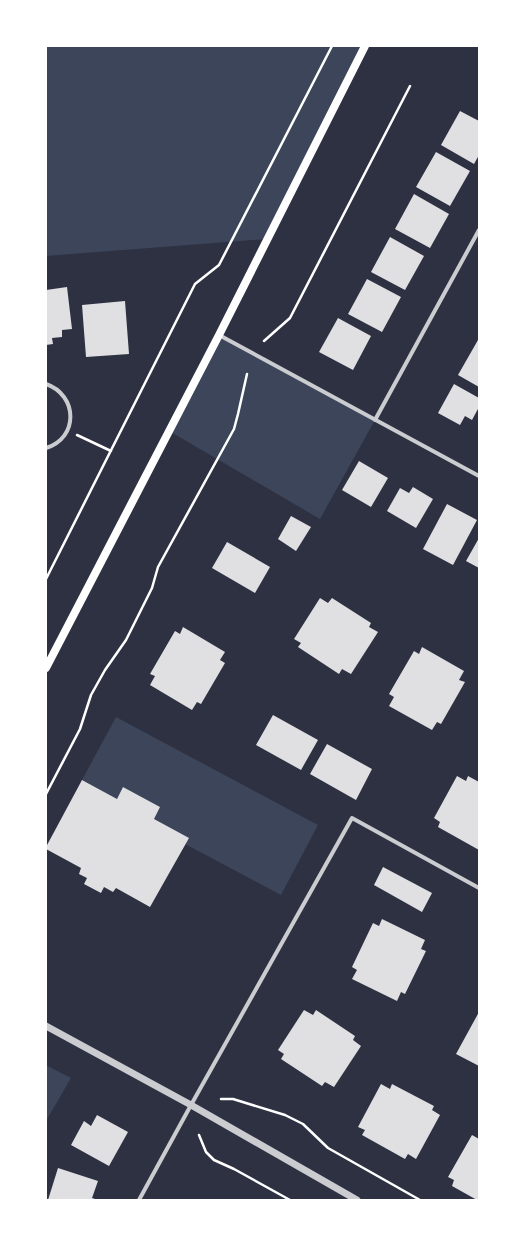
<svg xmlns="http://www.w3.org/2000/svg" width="525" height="1246" font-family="Inter,sans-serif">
	<rect width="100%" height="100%" fill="#2d3142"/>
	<!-- green -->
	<path fill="#3c4559" d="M46,46h319l-98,193 -221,17z
		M219,335l156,85 -55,99 -151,-88z
		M116,717l202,108 -37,70 -96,-51 -31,-25 6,-12 -37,-20 -6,12 -35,-19z
		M46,1065l25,13 -25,43z"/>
	<!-- building -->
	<path fill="#e0e0e3" d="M460,111l19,10v34l-5,9 -33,-19z
		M436,152l34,19 -20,35 -34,-19z
		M414,194l35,20 -19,34 -35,-19z
		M390,237l34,19 -19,34 -34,-18z
		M367,279l34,18 -19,35 -34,-18z
		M67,287l5,42 -10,1v7l-10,1 1,6 -7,1v-55z
		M125,301l4,53 -43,3 -4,-52z
		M338,318l33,18 -18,34 -34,-18z
		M478,340l1,1v46l-21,-12z
		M454,384l25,14v9l-7,13 -7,-4 -5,9 -22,-12z
		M359,461l29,17 -17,29 -29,-17z
		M413,487l20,12 -17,29 -29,-17 13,-23 9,5z
		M447,504l30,16 -24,45 -30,-16z
		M291,516l20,11 -15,24 -18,-12z
		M479,538v30l-13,-7z
		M227,542l43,25 -15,26 -43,-25z
		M320,598l8,5 4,-5 39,25 -2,4 9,5 -27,42 -9,-5 -3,5 -41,-27 3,-4 -7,-4z
		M183,627l42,25 -5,8 5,3 -24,41 -4,-2 -5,8 -42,-25 5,-9 -5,-2 25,-43 5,3z
		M422,647l42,24 -5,9 6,2 -24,42 -4,-2 -5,8 -43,-24 5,-9 -5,-3 25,-43 5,3z
		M273,715l45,25 -17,30 -45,-25z
		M327,744l45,25 -16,31 -46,-26z
		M457,776l9,5 2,-5 11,6v68l-41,-23 2,-5 -6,-4z
		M82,780l35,19 6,-12 37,20 -6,12 35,19 -39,69 -34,-19 -3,4 -9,-5 -3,6 -17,-9 3,-6 -8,-4 2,-6 -35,-19v-2z
		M383,867l49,26 -10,19 -48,-27z
		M382,919l43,21 -4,9 5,2 -21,43 -4,-2 -4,9 -45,-22 5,-9 -5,-3 21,-44 6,3z
		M304,1010l9,5 3,-5 39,26 -2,4 8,6 -27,41 -9,-5 -3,4 -41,-27 3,-5 -6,-4z
		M479,1012v54l-23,-12z
		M381,1084l9,5 2,-5 42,22 -2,4 8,5 -24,44 -8,-5 -3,5 -43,-24 3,-5 -7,-3z
		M97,1115l31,17 -19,34 -38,-21 13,-24 7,5z
		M472,1135l7,4v61h-2l-25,-14 2,-6 -6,-3z
		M58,1168l40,13 -6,17 6,2h-50z"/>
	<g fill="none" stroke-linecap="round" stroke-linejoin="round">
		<!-- path -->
		<path stroke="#fff" stroke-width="2.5" d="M264,341l26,-23 120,-232
			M77,435l34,16
			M46,579l149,-295 24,-19 113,-219
			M46,794l34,-65 11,-34 14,-25 21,-30 26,-52 6,-21 76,-138 4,-15 9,-40
			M221,1099h12l52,16 18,9 25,24 92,52
			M199,1135l7,17 8,8 20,9 56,31"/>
		<!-- minor -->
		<path stroke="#caccd0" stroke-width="4" d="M219,335l260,141
			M46,384c32,11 33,54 0,64
			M375,420l104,-190
			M139,1200l52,-95 161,-287 127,70"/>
		<!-- tertiary -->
		<path stroke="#caccd0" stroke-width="7" d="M46,1026l145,79 166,95"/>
		<!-- secondary -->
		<path stroke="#fff" stroke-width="8" d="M46,668l173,-333 146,-289"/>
	</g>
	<!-- border -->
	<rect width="525" height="1246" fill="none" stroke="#ffffff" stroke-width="94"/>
</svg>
